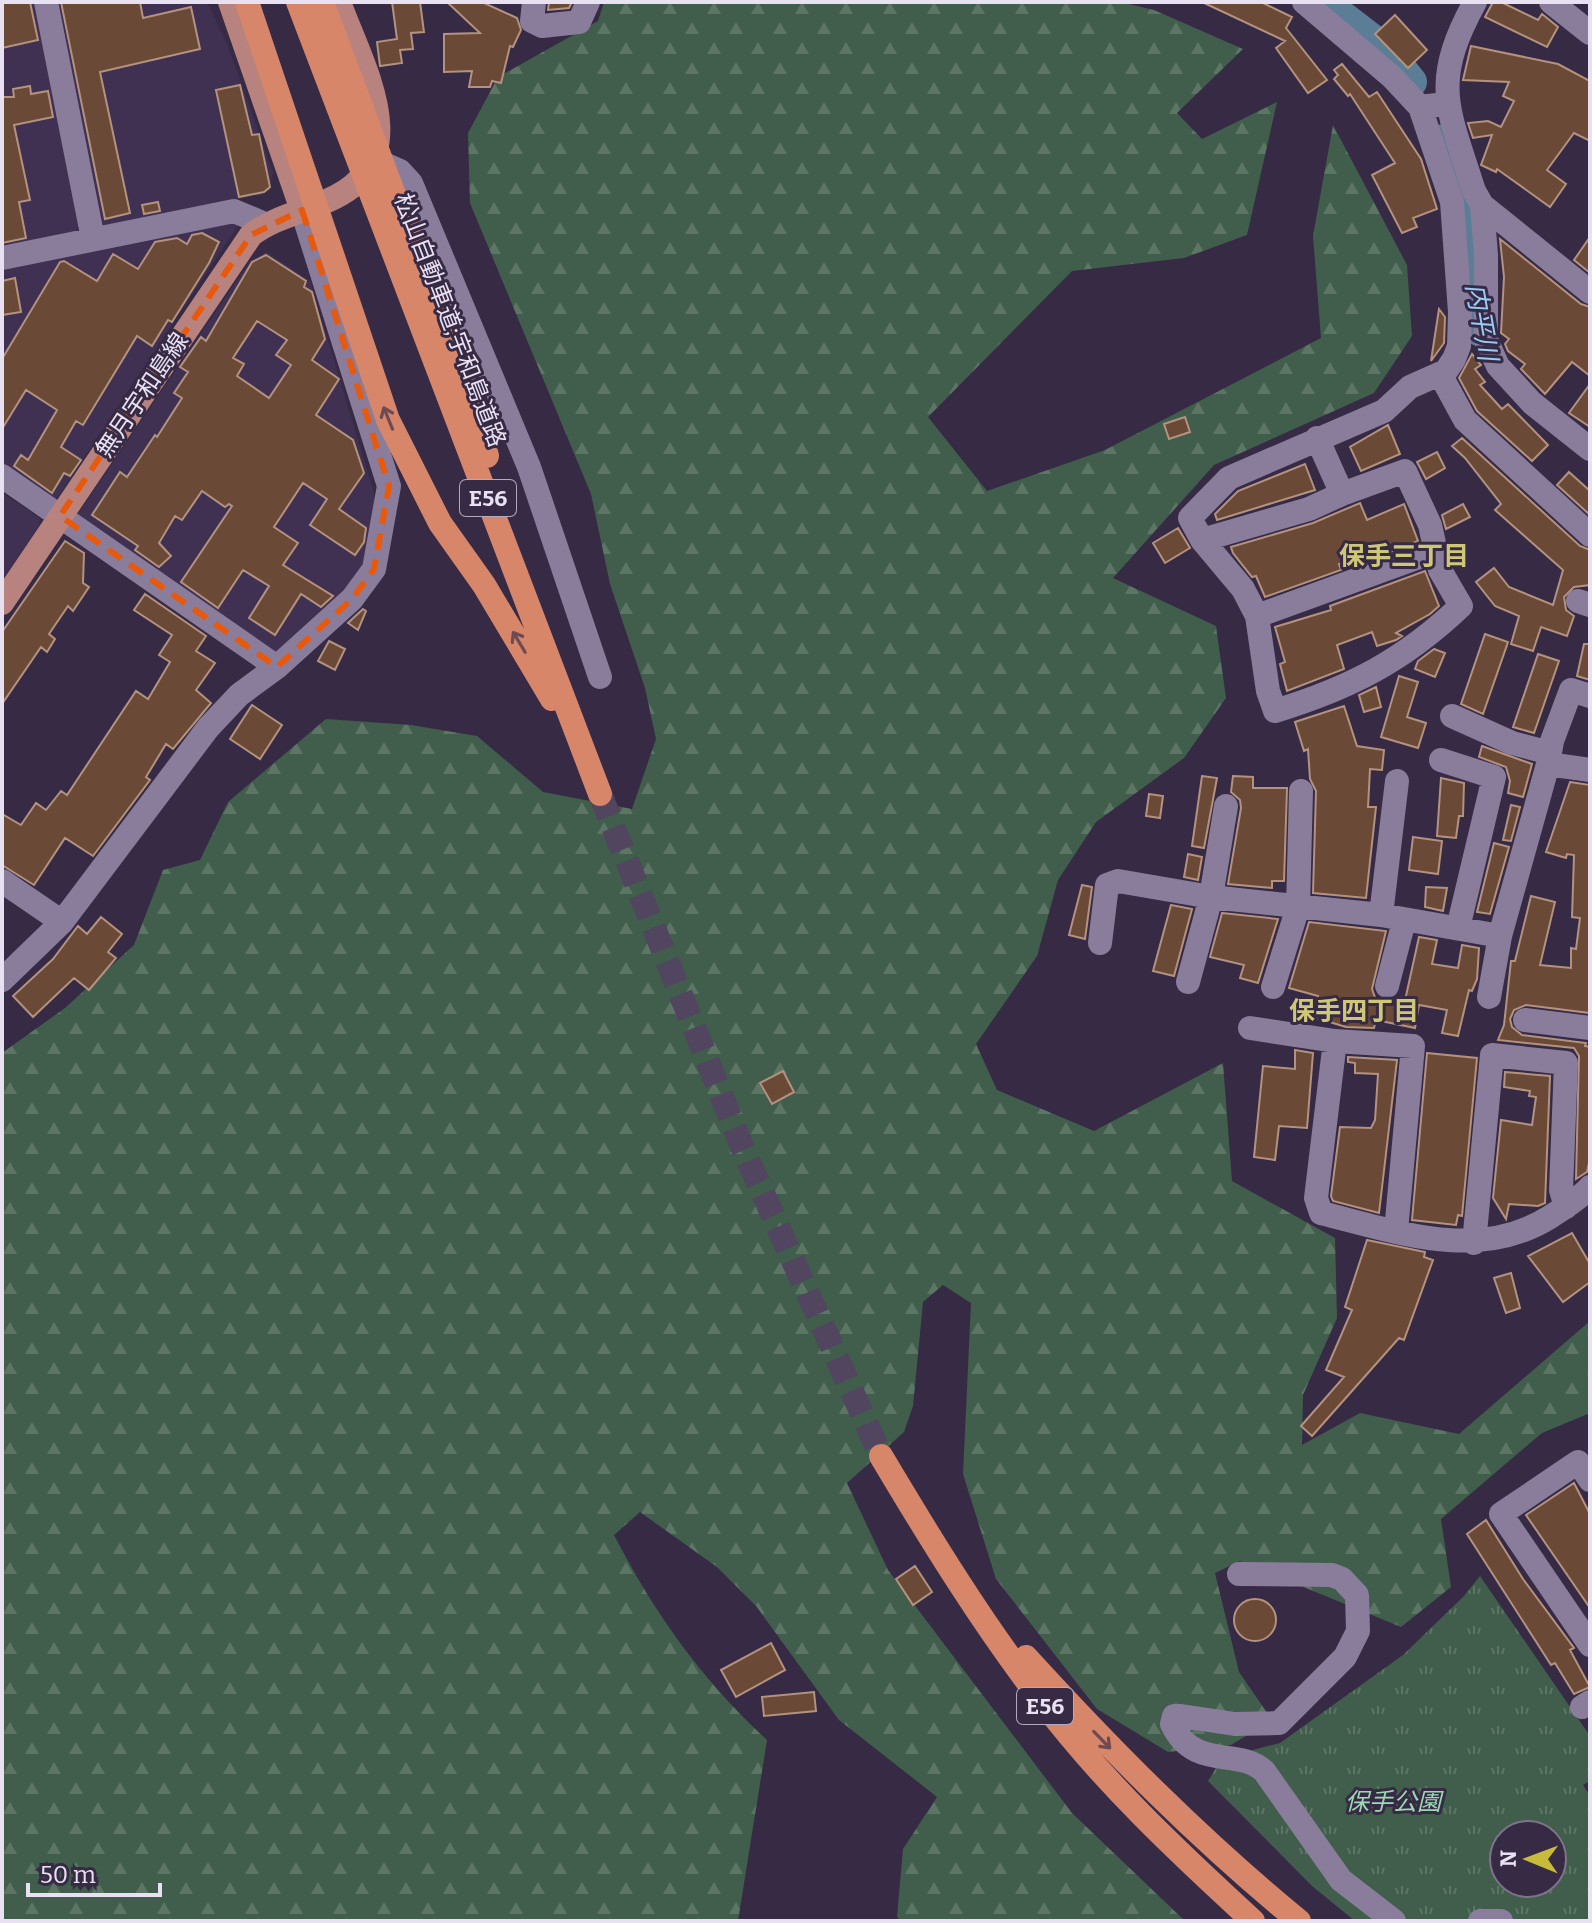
<svg xmlns="http://www.w3.org/2000/svg" width="1592" height="1923" font-family="Bitter,'Noto Sans JP',serif">
	<defs>
		<pattern id="forest-firs" width="22" height="20" patternUnits="userSpaceOnUse" patternTransform="scale(2)"><rect width="22" height="20" fill="#405e4b"/><path d="M5 1l3.5 6h-7zM16 11l3.5 6h-7z" fill="#5c7565"/></pattern>
		<pattern id="park-tufts" width="24" height="20" patternUnits="userSpaceOnUse" patternTransform="scale(2)"><rect width="24" height="20" fill="#405e4b"/><path d="M3 7l-1-3M5 7V3M7 7l1-3M15 17l-1-3M17 17v-4M19 17l1-3" fill="none" stroke="#5c7565"/></pattern>
	</defs>
	<rect width="100%" height="100%" fill="#362a45"/>
	<!-- built -->
	<path fill="#403152" d="M2,2h33l44,223 -4,8 -73,15z
		M56,2h151l21,44 45,126 -4,18 -6,4 -158,33 -5,-4z
		M236,219l3,5 -182,274 -6,1 -49,-33v-198z
		M267,252l43,29 64,212 2,28 -8,41 -11,20 -76,69 -10,1 -191,-129 -2,-9 172,-253z
		M2,493l38,25 -1,8 -37,54z"/>
	<!-- forest -->
	<path fill="url(#forest-firs)" d="M604,2h516l34,8 89,39 -66,64 25,26 75,-37 -30,133 -63,23 -112,13 -144,146 59,74 118,-41 216,-112 -8,-102 20,-111 74,140 5,71 -38,57 -160,72 -101,113 103,48 10,72 -42,60 -88,64 -38,58 -21,76 -61,88 21,46 97,41 129,-68 9,118 103,57 2,80 -34,77 -1,50 58,-32 99,21 131,-113v92l-48,20 -101,86 10,68 -50,40 -161,-66 -25,12 24,99 33,48 -41,25 -63,7 -71,-43 -101,-130 -33,-105 8,-171 -28,-18 -20,17 -10,104 -9,26 -57,51 41,87 184,243 113,108h-284l-4,-4 6,-68 34,-52 -98,-77 -83,-114 -39,-39 -77,-55 -26,23c41,79 87,144 153,205l-29,181h-736v-868l63,-45 69,-63 29,-75 37,-10 28,-58 98,-83 85,6 66,11 66,56 89,17 24,-70 -11,-51 -35,-104 -19,-90 -121,-291 -2,-70 30,-56 100,-56z"/>
	<!-- park -->
	<path fill="url(#park-tufts)" fill-rule="evenodd" d="M1480,1576l110,160v45l-7,4 7,11v125h-235l-43,-35 -104,-105 14,-23 58,-15 123,-88 61,-59zM1504,1835h48v48h-48z"/>
	<g fill="none" stroke-linecap="round" stroke-linejoin="round">
		<!-- river -->
		<path stroke="#5c7d96" stroke-width="32" d="M1323,2l61,47 27,33
			M1444,140l26,94 9,96"/>
	</g>
	<!-- building -->
	<path fill="#6a4936" stroke="#b3927f" stroke-width="2" fill-rule="evenodd" d="M2,2h28l8,38 -36,8z
		M61,2h79l3,16 48,-11 9,42 -100,23 30,141 -25,6z
		M392,2h28l4,30 -13,1 2,16 -13,1 2,13 -22,3 -3,-24 20,-3z
		M447,2h35l35,16 4,12 -8,17 -3,-1 -9,37 -9,-2 -2,6h-21l3,-16 -28,1v-38l36,-1z
		M549,2h23l-3,6 -21,2z
		M1202,2h59l31,15 -6,11 41,52 -19,13 -32,-45 9,-7z
		M1493,2h8l37,18 4,-6 16,13 -11,20 -62,-30z
		M1395,15l32,35 -19,18 -33,-34z
		M1471,46l87,18 32,17v60l-16,-8 -27,37 19,14 -16,23 -53,-38 -1,3 -15,-7 11,-30 -19,3 -5,-15 20,-2 13,6 13,-26 -11,-5 6,-14 -46,-2z
		M1342,64l27,33 8,-5 44,67 16,50 -24,9 4,9 -15,6 -30,-58 23,-12 -45,-69 -2,2 -14,-17 4,-4 -4,-5z
		M240,85l12,50 7,-1 11,53 -6,5 -25,5 -23,-107z
		M30,86l1,8 17,-3 5,26 -39,8 16,75 -11,2 7,36 -24,5v-146h12l-1,-8z
		M158,202l2,9 -16,3 -2,-9z
		M202,233l17,9 -10,21 -37,59 -4,-2 -16,26 -15,-10 -54,89 -7,-4 -15,26 20,13 -11,16 -6,-3 -12,20 -38,-27 7,-11 7,5 29,-50 -31,-20 -24,39v-70l58,-97 4,-1 33,20 16,-27 25,15 17,-27 22,-4 10,6 5,-9z
		M1590,237v36l-16,-13z
		M1500,239l81,65 9,3v69l-18,-14 -27,32 -24,-25 4,-5 -17,-13 -3,-7 4,-5 -8,-6 3,-56z
		M266,255l40,26 -2,6 8,5 13,47 -13,21 27,19 -23,36 37,25 11,33 -25,36 27,19 -2,14 -9,13 -45,-30 17,-26 -24,-16 -29,44 24,16 -15,22 50,31 -12,11 -20,-13 -26,41 -26,-17 20,-32 -26,-16 -25,38 -37,-26 51,-76 -3,-2 -4,3 -23,-16 -20,29 -7,-4 -16,27 12,13 -12,11 -24,-17 3,-4 -46,-31 28,-43 7,5 28,-42 2,2 25,-39 -8,-5 14,-21 -8,-5 21,-30 5,4 46,-79zM257,321l30,19 -11,15 15,10 -22,33 -32,-22 7,-12 -11,-6z
		M15,278l6,34 -19,3v-34z
		M1439,309l6,8 -1,26 -13,18z
		M1472,354l9,11 -6,4 10,13 -5,3 22,24 6,-5 40,41 -16,16 -55,-50 -18,-33z
		M1590,384v43l-21,-14z
		M1185,417l5,15 -21,7 -5,-15z
		M1388,425l12,29 -39,17 -11,-24z
		M1462,438l118,108 10,4v35l-16,2 -10,10 2,13 8,6 -7,20 -26,-9 -8,24 -22,-7 8,-28 -24,-10 -19,-24 18,-14 15,19 44,18 10,-35 -68,-60 6,-6 -36,-46 -13,-12z
		M1437,452l8,16 -19,11 -9,-17z
		M1305,464l10,26 -98,30 -2,-6 23,-23z
		M1569,472l21,19v24l-33,-30z
		M1360,503l7,17 37,-16 14,37 -30,12 -3,-7 -46,18 2,6 -76,27 -9,-21 -4,1 -19,-24 -2,-6 82,-24z
		M1463,504l7,13 -24,12 -4,-14z
		M1178,528l12,20 -25,15 -12,-20z
		M65,541l19,12 -1,30 6,4 -16,24 -5,-5 -19,28 6,5 -8,13 -6,-5 -39,57v-72z
		M1425,571l14,35 -9,8 -34,19 6,3 -6,4 -19,6 -5,-14 -35,13 7,24 -57,22 -7,-27 5,-2 -10,-35 56,-17 -1,-4z
		M145,594l61,42 -10,15 19,12 -19,27 15,13 -38,46 -7,-5 -20,33 4,3 -57,76 -28,-18 -31,47 -32,-20v-51l19,11 15,-22 10,7 15,-19 6,4 69,-104 12,8 22,-37 -11,-7 13,-20 -38,-25z
		M363,609l3,2 -8,19 -10,-7z
		M1485,634l23,8 -25,72 -22,-10z
		M329,641l16,8 -10,21 -17,-9z
		M1584,644h6v36l-13,-4z
		M1434,649l11,4 -10,24 -20,-8 3,-8z
		M1538,654l21,7 -25,72 -21,-6z
		M1399,676l19,6 -11,35 19,6 -8,25 -37,-11z
		M1376,687l5,20 -17,5 -5,-17z
		M252,705l30,20 -22,34 -30,-20z
		M1344,706l13,40 27,4 -2,20 -12,-1 -2,38h8l-10,91 -53,-5 3,-102 -6,-12 -2,-30 -4,2 -9,-29z
		M1482,746l50,18 -9,33 -15,-4 2,-12 -4,-14 -27,-10z
		M1202,776l15,2 -13,70 -12,-2z
		M1233,776l20,1v11h34l-3,93h-12v7l-44,-4 13,-76 -1,-8 -9,-8z
		M1441,778l23,5 -1,33h-4l-3,22 -19,-2z
		M1570,782l20,3v228l-64,-8 -12,5 -4,9 2,8 10,8 64,8 -1,3 5,1v111l-3,14 -11,7 3,-123 -5,-8 -76,-8 6,-15 7,-64h4l16,-65 24,6 -15,63 31,3v-20l5,1 4,-31 -8,-1 2,-62 -7,-1 -1,4 -20,-6z
		M1149,794l14,2 -3,22 -14,-2z
		M1511,805l9,2 -9,34 -8,-1z
		M1413,837l29,4 -4,33 -29,-4z
		M1494,843l15,4 -19,67 -13,-2z
		M1188,854l14,3 -4,23 -14,-3z
		M1082,885l10,2 -7,52 -16,-4z
		M1426,887l21,1 -4,23 -18,-4z
		M1171,905l21,4 -18,67 -21,-5z
		M1222,913l56,6 -20,64 -18,-5 4,-13 -34,-8z
		M101,917l21,17 -14,18 8,6 -27,32 -15,-12 -41,39 -20,-21 40,-37 25,-33 9,8z
		M1309,922l77,9 -14,58 4,11 28,5 15,-68 18,3 -5,24 26,4 4,-23 17,3 -2,31 -5,12 -3,-1 -11,46 -16,-3 5,-23 -28,-5 -4,23 -39,-8 -2,8 -28,-1 -33,-10 5,-21 -29,-8z
		M1295,1050l18,3 -6,75 -28,-2 -4,34 -21,-3 9,-91 32,3z
		M1427,1053l50,5 -15,158 -4,-1 -2,10 -44,-5z
		M1348,1057l49,3 -18,153 -46,-12 -2,-5 9,-69 31,1 4,-8 3,-46 -23,-1v-10l-7,-1z
		M783,1071l11,21 -22,12 -12,-21z
		M1505,1072l45,4 -5,127 -7,3 -29,-2 -3,15 -13,-21 8,-78 31,5 4,-28 -7,-1 1,-5 -26,-4z
		M1572,1233l18,31v18l-27,20 -35,-46z
		M1367,1240l58,12 -1,5 9,3 -29,80 -5,-2 -87,98 -11,-10 43,-49 -18,-7 26,-60 -7,-3z
		M1511,1273l9,35 -14,5 -12,-35z
		M1574,1483l16,31v94l-64,-93z
		M1486,1520l37,59 51,69 -4,2 20,37 -16,7 -19,-31 -4,2 -84,-131z
		M915,1566l17,26 -19,13 -17,-26z
		M1234 1620a21 21 0 1 1 42 0a21 21 0 1 1-42 0Z
		M771,1643l14,27 -49,27 -15,-27z
		M814,1692l2,19 -52,5 -2,-19z"/>
	<g fill="none" stroke-linecap="round" stroke-linejoin="round">
		<!-- highway-tunnel -->
		<path stroke="#51455f" stroke-width="24" stroke-dasharray="24 12" stroke-linecap="butt" d="M600,794l143,355 138,307"/>
		<!-- minor -->
		<path stroke="#8a7c9b" stroke-width="24" d="M46,2l47,237
			M534,2l-2,19 10,5 37,-4 9,-20
			M1304,2l88,75 28,30 17,-2
			M1475,2c-45,82 -27,106 -1,189l8,14 108,87
			M1551,2l39,31
			M375,160l25,11 11,12 118,284 71,210
			M1482,205l4,50v85l12,26 34,37 58,46
			M2,258l232,-47 31,13
			M1440,374l25,46 125,115
			M2,476l275,191
			M1342,494l-33,15 -107,31 -12,-22 39,-40 155,-67 26,-24 36,-16 8,-12 5,-13 1,-34 -8,-110 -32,-95
			M1202,540l41,49 14,27 176,-64
			M1578,601l12,4
			M1257,616l11,75 7,20c75,-23 128,-50 186,-105l-21,-36 -10,-45 -25,-54 -63,23 -25,-56
			M1452,716l60,27 38,10
			M1441,760l53,17 -36,151
			M1548,764l4,-23 19,-51 19,6
			M2,881l60,41
			M1381,915l16,-134
			M1100,943l7,-58 11,-4 93,16 170,18 119,21
			M2,980l60,-58 146,-194 31,-33 38,-28 75,-68 22,-30 15,-83 -87,-276
			M1188,982l23,-85 15,-91
			M1387,986l17,-65
			M1273,987l25,-80 3,-116
			M1489,997l11,-61 48,-172 42,6
			M1525,1020l65,8
			M1250,1028l85,13 78,5 -17,185
			M1335,1041l-19,157 5,15c77,19 157,49 229,4 14,-9 29,-18 40,-30
			M1474,1243l18,-188 74,8 -5,127 5,17
			M1590,1480l-12,-18 -77,52 89,131
			M1239,1574l93,1 10,4 15,16 1,36 -13,26 -66,66 -44,1 -54,-8h-7l-2,8c22,47 65,23 92,47l77,109 53,41
			M1582,1707l8,-5
			M1480,1921h21"/>
		<!-- major -->
		<path stroke="#b8827e" stroke-width="24" d="M230,2l72,208
			M2,603l249,-368c24,-18 52,-23 78,-35 90,-40 34,-132 10,-198"/>
		<!-- highway -->
		<path stroke="#d7866a" stroke-width="24" d="M247,2l141,418 52,103 44,62 68,114
			M298,2l302,792
			M322,2l154,412 11,42
			M881,1456c50,84 101,167 161,245 61,81 137,152 211,220
			M1026,1657c86,94 174,183 273,264"/>
	</g>
	<!-- one-way arrows -->
	<defs><path id="oneway-shaft" d="M-6 0H5M1.5-3L5.5 0L1.5 3" fill="none" stroke-width="1.6" stroke-linecap="round" stroke-linejoin="round" transform="scale(2)"/></defs>
	<g stroke="#6e4a52">
		<use href="#oneway-shaft" transform="translate(388 418) rotate(-112)"/>
		<use href="#oneway-shaft" transform="translate(519 642) rotate(-121)"/>
		<use href="#oneway-shaft" transform="translate(1102 1740) rotate(46)"/>
	</g>
	<!-- marked area -->
	<path fill="none" stroke="#e8590c" stroke-width="6" stroke-dasharray="16 10" stroke-linejoin="round" d="M302,210l87,276 -15,83 -22,30 -75,68 -217,-151 191,-281z"/>
	<g text-anchor="middle" stroke-width="6" stroke-linejoin="round" paint-order="stroke">
		<!-- shield labels -->
		<g fill="#362a45" stroke="#b3aabe" stroke-width="2">
			<rect x="460" y="480" width="56" height="36" rx="6"/>
			<rect x="1017" y="1688" width="56" height="36" rx="6"/>
		</g>
		<g font-size="22" font-weight="bold" fill="#e8e1f2">
			<text x="488" y="506">E56</text>
			<text x="1045" y="1714">E56</text>
		</g>
		<!-- street labels -->
		<g font-size="24" fill="#e8e1f2" stroke="#362a45">
			<text transform="translate(450 320) rotate(69)" y="8">松山自動車道;宇和島道路</text>
			<text transform="translate(142 395) rotate(-56)" y="8">無月宇和島線</text>
		</g>
		<!-- park labels -->
		<g font-size="24" font-style="italic" fill="#9cd9b2" stroke="#362a45">
			<text x="1393" y="1810">保手公園</text>
		</g>
		<!-- water labels -->
		<g font-size="26" font-style="italic" fill="#96cdf9" stroke="#362a45">
			<text transform="translate(1482 322) rotate(80)" y="9">内平川</text>
		</g>
		<!-- neighbourhood labels -->
		<g font-size="26" font-weight="bold" fill="#cec778" stroke="#362a45">
			<text x="1404" y="565">保手三丁目</text>
			<text x="1354" y="1020">保手四丁目</text>
		</g>
	</g>
	<!-- border -->
	<rect width="1592" height="1923" fill="none" stroke="#e8e1f2" stroke-width="8"/>
	<!-- north arrow -->
	<g transform="translate(1528 1859) rotate(271)"><circle r="38" fill="#362a45" stroke="#7d738a" stroke-width="2"/>
	<path d="M0-6L14 30L0 20L-14 30Z" fill="#c7bb3b"/>
	<text y="-12" font-size="22" font-weight="bold" text-anchor="middle" fill="#e8e1f2">N</text>
	</g>
	<!-- scale -->
	<path d="M28 1883v12h132v-12" fill="none" stroke="#e8e1f2" stroke-width="4"/>
	<text x="40" y="1883" font-size="24" fill="#e8e1f2" stroke="#362a45" stroke-width="6" paint-order="stroke">50 m</text>
</svg>
